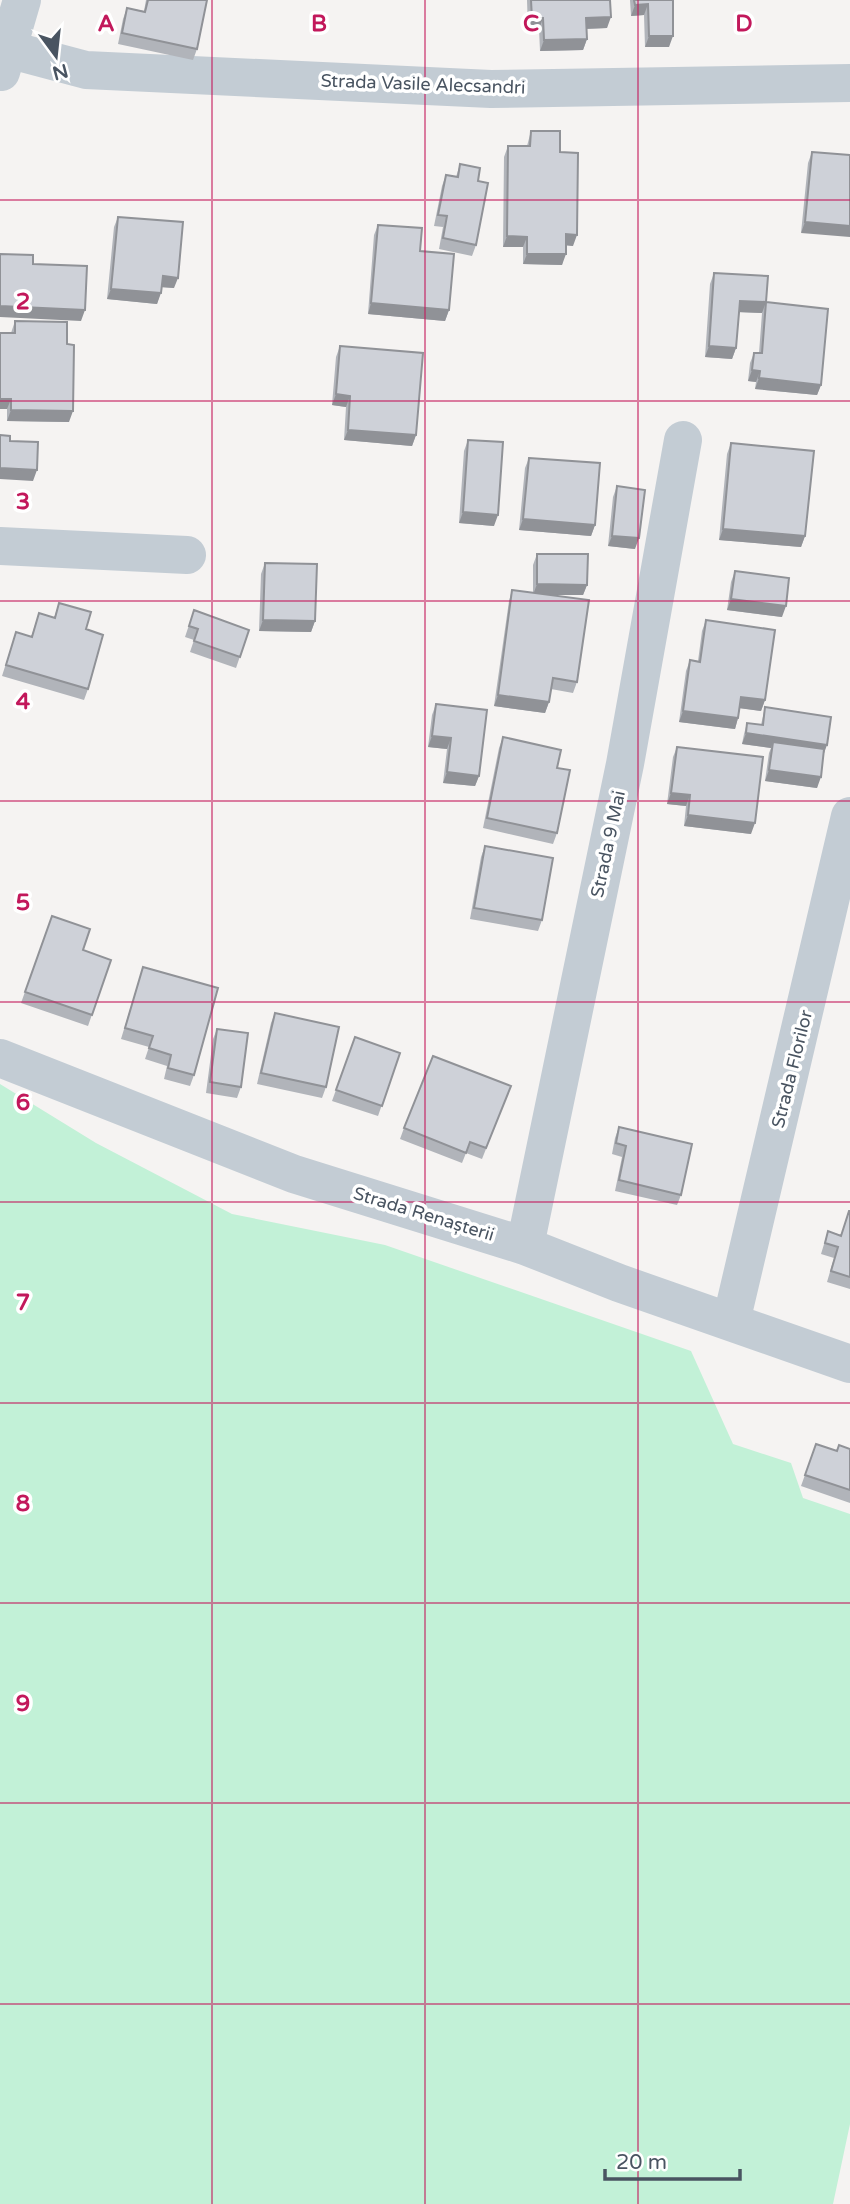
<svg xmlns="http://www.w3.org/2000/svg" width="850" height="2204" font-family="'Varela Round',sans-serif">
	<rect width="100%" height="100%" fill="#f5f3f2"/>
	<!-- green -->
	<path fill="#c2f1d7" d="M0,1084l96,59 136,71 153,31 306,106 42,93 58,19 12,35 47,16v610l-17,80h-833z"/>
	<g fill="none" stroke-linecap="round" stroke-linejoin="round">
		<!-- minor -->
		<path stroke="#c3ccd4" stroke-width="38" d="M0,43l7,6 79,21 405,19 359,-6
			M1,72l21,-72
			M0,546l187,9
			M0,1058l294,116 231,72 94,37 231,81
			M525,1246l100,-482 58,-324
			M731,1322l119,-506"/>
	</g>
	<!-- wall -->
	<path fill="#b1b4ba" d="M146,0h61l-10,49 -4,11 -75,-16 5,-25 4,-11 17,3z
		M527,0h83l-3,28 -21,1 1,10 -4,11 -43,1 -1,-22 -11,1z
		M630,0h43l-4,47h-24l-1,-32 -13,1z
		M531,131l29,21 13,94 -7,-1 -4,20 -39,-1v-17h-20l1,-90 4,-11h19z
		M812,152l38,3 -49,78 7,-70z
		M460,164l18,17 -2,64 -4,11 -33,-7 4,-22 -9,-1 8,-40 4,-11 10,2z
		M118,217l56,71 -12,-1 -5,17 -50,-5 7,-72z
		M378,225l42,26 29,59 -4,11 -77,-7 6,-79z
		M714,273l52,29 -4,11 -23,-1 -3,36 -4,11 -27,-2 5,-73z
		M766,302l55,83 -4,10 -62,-6 1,-7 -8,-1 2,-18 4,-10h5l3,-40z
		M15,321l52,23 2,78 -62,-1v-12h-7v-76h11z
		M340,346l76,89 -4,11 -68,-6 2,-33 -14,-2 4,-48z
		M468,440l26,86 -35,-3 5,-72z
		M731,443l74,93 -4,11 -82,-7 8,-86z
		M529,458l66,67 -4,11 -72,-6 6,-62z
		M617,486l18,63 -27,-3 5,-49z
		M537,554l50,31 -4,10h-32l26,87 -4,11 -22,-4 -2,13 -4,11 -51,-7 15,-105 3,-11 21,3v-28z
		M265,563l50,58 -4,11 -52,-1 2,-57z
		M735,571l47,46 -55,-7 4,-28z
		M59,603l27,26 2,60 -4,11 -82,-24 14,-44 15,5 8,-24 15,5z
		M194,610l55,20 -13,38 -46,-16 4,-12 -9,-3z
		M706,620l59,80 -4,11 -21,-3 -2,10 -3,11 -56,-7 7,-51 4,-11 8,1 4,-30z
		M436,704l43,72 -4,10 -32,-3 4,-34 -19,-2 4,-32z
		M765,707l59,46 -7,35 -52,-7 4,-28 2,-5 -29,-4 2,-10 3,-11 14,2z
		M503,737l54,31v65l-4,11 -70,-16 16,-80z
		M677,747l74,87 -67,-8 2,-20 -19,-2 6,-47z
		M485,846l57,74 -4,11 -68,-12 11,-62z
		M52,916l31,34 28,10 -23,66 -67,-23z
		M143,967l51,108 -4,11 -26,-7 3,-13 -22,-7 4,-12 -28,-8z
		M275,1013l51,74 -4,11 -65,-14 14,-61z
		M217,1029l24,58 -4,11 -31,-5 7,-54z
		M355,1037l45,16 -22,63 -46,-15z
		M511,1086l-29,73 -16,-6 -4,10 -62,-24 4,-11z
		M619,1127l62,68 -4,10 -62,-14 7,-34 -10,-3 3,-16z
		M849,1211h1v78l-23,-7 7,-24 -13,-4 7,-23 13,4z
		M816,1444l21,7 13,-2v54l-49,-17z"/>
	<!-- shaded-wall -->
	<path fill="#909297" d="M648,4l-4,11 -13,1 4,-11z
		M611,17l-4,11 -25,1 4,-11z
		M543,18l-4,11 -11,1 4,-11z
		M649,36h24l-4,11h-24z
		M587,39l-4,11 -43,1 4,-11z
		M805,222l45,4v11l-49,-4z
		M566,234l11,1 -4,11 -11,-1z
		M507,236l20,1 -4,10h-20z
		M527,254h39l-4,11 -39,-1z
		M163,276l15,2 -4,10 -15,-1z
		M111,289l50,4 -4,11 -50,-5z
		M740,301l26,1 -4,11 -26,-1z
		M371,303l78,7 -4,11 -77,-7z
		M0,306l85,4 -4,11 -81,-4z
		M709,346l27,2 -4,11 -27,-2z
		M752,370l8,1 -4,11 -8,-1z
		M759,378l62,7 -4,10 -62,-6z
		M336,394l14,2 -4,11 -14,-2z
		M0,399h11l-4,10h-7z
		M11,410l62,1 -4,11 -62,-1z
		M348,430l68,5 -4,11 -68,-6z
		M0,468l37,2 -4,11 -33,-2z
		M463,512l35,3 -4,11 -35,-3z
		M523,519l72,6 -4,11 -72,-6z
		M723,529l82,7 -4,11 -82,-7z
		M612,536l27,2 -4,11 -27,-3z
		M537,584l50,1 -4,10h-50z
		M731,599l55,7 -4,11 -55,-7z
		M263,620l52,1 -4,11 -52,-1z
		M498,695l51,7 -4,11 -51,-7z
		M741,697l24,3 -4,11 -23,-3z
		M683,711l55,7 -3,11 -56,-7z
		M746,733l81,12 -4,11 -50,-14 -2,6 -29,-4z
		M432,736l19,2 -4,11 -19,-2z
		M769,770l52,7 -4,11 -52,-7z
		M447,772l32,4 -4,10 -32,-3z
		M671,793l19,2 -4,11 -19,-2z
		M688,815l67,8 -4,11 -67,-8z"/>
	<!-- building -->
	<path fill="#ced1d8" stroke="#909297" stroke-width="2" d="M148,0h59l-10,49 -75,-16 5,-25 18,4z
		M531,0h79l1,17 -25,1 1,21 -43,1 -1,-22 -11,1z
		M634,0h39v36h-24l-1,-32 -13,1z
		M531,131h29v21l18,1 -1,82 -11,-1v20h-39v-17l-20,-1 1,-90h22z
		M812,152l38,3v71l-45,-4z
		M460,164l20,4 -2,13 10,2 -12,62 -33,-7 4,-22 -9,-1 8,-40 12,2z
		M118,217l65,5 -5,56 -15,-2 -2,17 -50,-4z
		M378,225l44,3 -2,23 34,3 -5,56 -78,-7z
		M0,254l33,1v9l54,2 -2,44 -85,-4z
		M714,273l54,3 -2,26 -26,-1 -4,47 -27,-2z
		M766,302l62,7 -7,76 -62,-7 1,-7 -8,-1 2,-17h8z
		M15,321l52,1v22l7,1 -1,66 -62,-1v-11h-11v-66h15z
		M340,346l83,7 -7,82 -68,-5 2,-34 -14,-2z
		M0,435l10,1v5l28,1 -1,28 -37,-2z
		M468,440l35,2 -5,73 -35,-3z
		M731,443l83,8 -9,85 -82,-7z
		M529,458l71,5 -5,62 -72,-6z
		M617,486l28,4 -6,48 -27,-2z
		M537,554h51l-1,31 -50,-1z
		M265,563l52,1 -2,57 -52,-1z
		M735,571l54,7 -3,28 -55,-7z
		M512,590l77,10 -12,82 -24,-4 -4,24 -51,-7z
		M59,603l32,9 -5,17 17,6 -15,54 -82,-24 10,-33 16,5 7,-24 16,5z
		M194,610l55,20 -9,27 -46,-16 4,-12 -9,-3z
		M706,620l69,10 -10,70 -24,-3 -3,21 -55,-7 7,-51 10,2z
		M436,704l51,6 -8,66 -32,-4 4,-34 -19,-2z
		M765,707l66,10 -4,28 -81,-12 1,-10 16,2z
		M503,737l58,13 -4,18 13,2 -13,63 -70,-15z
		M773,742l51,7 -3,28 -52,-7z
		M677,747l86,10 -8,66 -67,-8 2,-20 -19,-2z
		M485,846l68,12 -11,62 -68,-12z
		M52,916l38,13 -7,21 28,10 -19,55 -67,-23z
		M143,967l75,21 -24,87 -26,-7 3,-13 -22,-7 4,-12 -28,-8z
		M275,1013l64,14 -13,60 -65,-14z
		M217,1029l31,4 -7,54 -31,-5z
		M355,1037l45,16 -18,53 -46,-16z
		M433,1056l78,30 -25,62 -16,-6 -4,11 -62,-25z
		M619,1127l73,17 -11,51 -62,-15 7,-34 -10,-3z
		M849,1211h1v66l-19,-6 7,-24 -13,-4 3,-12 13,5z
		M816,1444l21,7 2,-6 11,4v41l-45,-15z"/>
	<!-- grid -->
	<path fill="none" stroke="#c2185b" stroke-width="2" stroke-opacity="0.55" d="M212,0v2204M425,0v2204M638,0v2204M0,200h850M0,401h850M0,601h850M0,801h850M0,1002h850M0,1202h850M0,1403h850M0,1603h850M0,1803h850M0,2004h850"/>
	<g text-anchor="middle" stroke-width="7" stroke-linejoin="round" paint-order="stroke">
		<!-- street labels -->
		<g font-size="18" fill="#495461" stroke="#fff">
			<text transform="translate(423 84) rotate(2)" y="6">Strada Vasile Alecsandri</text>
			<text transform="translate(608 844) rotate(-78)" y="6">Strada 9 Mai</text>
			<text transform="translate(792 1069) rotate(-76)" y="6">Strada Florilor</text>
			<text transform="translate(424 1214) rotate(17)" y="6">Strada Renașterii</text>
		</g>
	</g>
	<g font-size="23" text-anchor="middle" font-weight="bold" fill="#c2185b" stroke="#fff" stroke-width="7" stroke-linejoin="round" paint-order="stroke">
		<text x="106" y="31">A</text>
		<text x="319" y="31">B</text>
		<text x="531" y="31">C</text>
		<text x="744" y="31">D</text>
		<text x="23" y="309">2</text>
		<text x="23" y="509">3</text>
		<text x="23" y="709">4</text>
		<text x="23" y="910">5</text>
		<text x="23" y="1110">6</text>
		<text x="23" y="1310">7</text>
		<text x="23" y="1511">8</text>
		<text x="23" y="1711">9</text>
	</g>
	<!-- north arrow -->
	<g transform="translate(56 56) rotate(165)" stroke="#ffffff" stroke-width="5" paint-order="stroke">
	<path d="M0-5L12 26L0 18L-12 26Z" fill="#495461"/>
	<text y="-10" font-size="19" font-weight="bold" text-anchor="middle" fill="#495461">N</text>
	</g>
	<!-- scale -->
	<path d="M605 2169v10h135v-10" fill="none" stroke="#495461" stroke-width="3.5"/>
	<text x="616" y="2169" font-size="21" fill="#495461" stroke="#ffffff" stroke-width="5" paint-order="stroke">20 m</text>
</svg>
